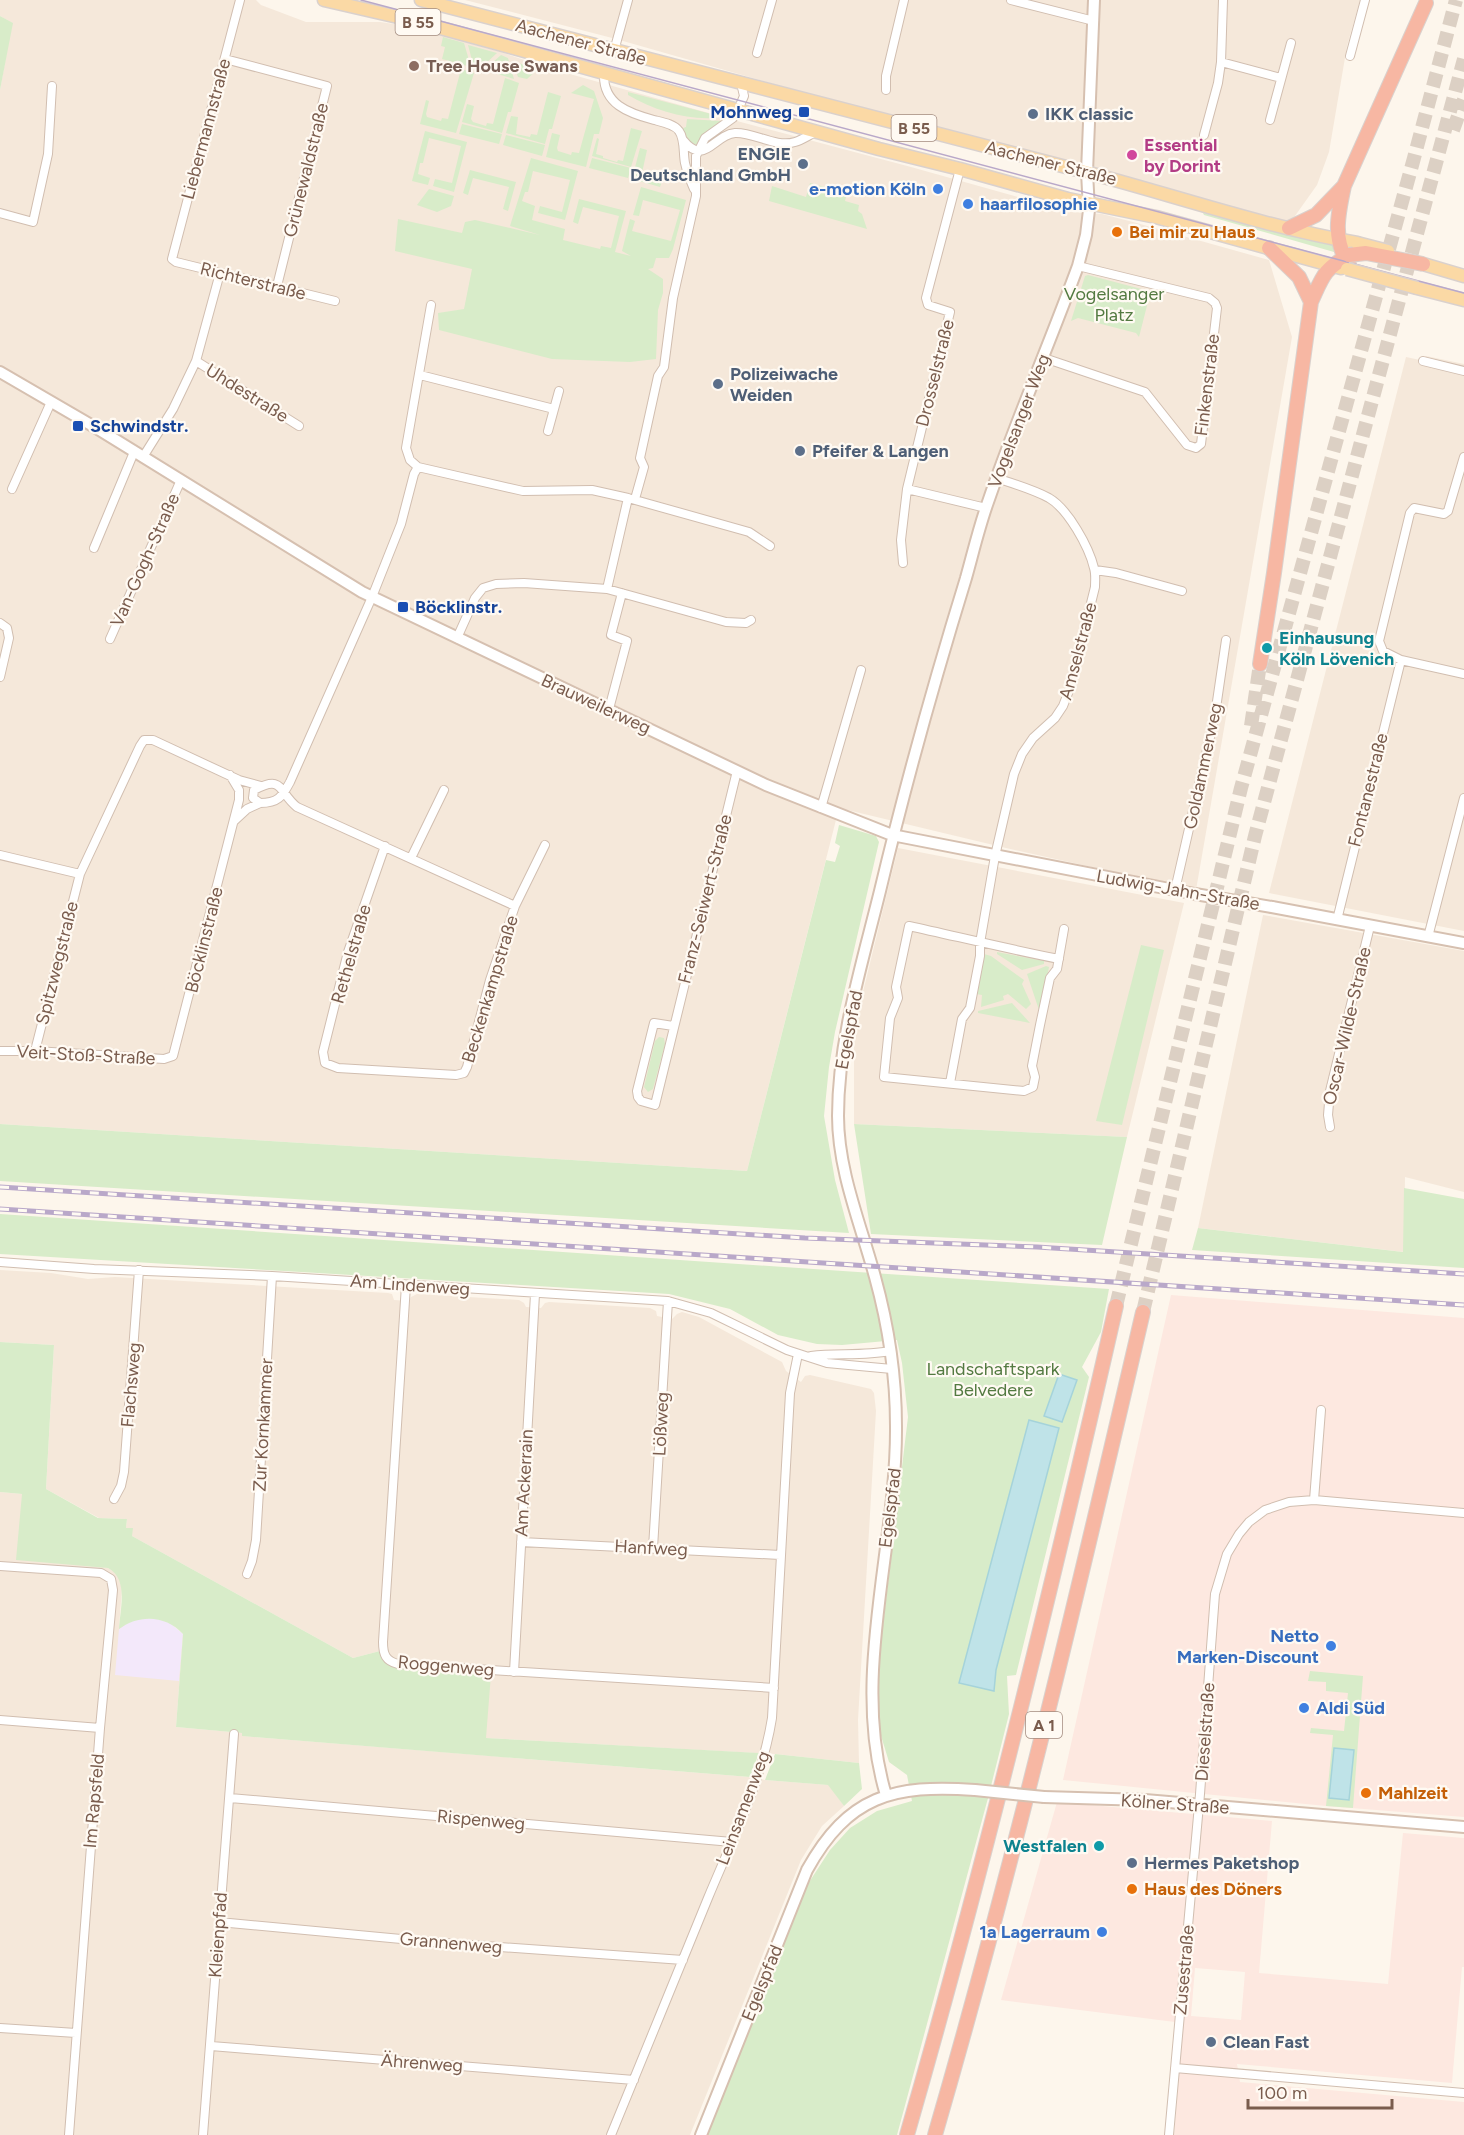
<svg xmlns="http://www.w3.org/2000/svg" width="1464" height="2135" font-family="Figtree,sans-serif">
	<rect width="100%" height="100%" fill="#fdf6ec"/>
	<!-- residential -->
	<path fill="#f5e8da" d="M0,0h256l5,5 45,17h74l27,4 94,26 44,15 192,54 174,46 160,45 31,2 31,8 136,38 23,77 -96,553 -190,-42 -167,-40 -92,363 -747,-47v-1034l12,-67 -12,-7z
		M465,0h895l-13,46 -18,106 -12,33 -32,45 -669,-191z
		M1426,356l38,8v567l-195,-38 137,-536 14,3z
		M898,848l286,55 -57,234 -273,-13v-95z
		M1263,915l201,36v241l-59,-15 -1,75 -206,-24z
		M0,1270l51,3 37,6 27,-2 273,16 4,1 2,6 15,1 2,-4 6,-3 102,6 5,3 2,4 15,1 4,-5 4,-1 101,6 6,3 1,5 15,3 5,-5 5,-2 17,5 83,45 4,9 15,11 4,-6 5,-1 61,14 3,4 2,18 -18,309 1,43 -84,-9 -289,-16 -90,-71 -13,-7 -3,-9 -27,7 -221,-122v-7l-6,-1 1,-9 -28,-1 -53,-29 8,-144 -54,-3z
		M0,1492l22,2 76,72 10,2 8,5 4,7 2,8 -3,40 5,-3 59,9 -7,93 67,6v3l507,41 15,3 64,5 15,21 -22,20 -21,34 -111,275h-690z"/>
	<!-- commercial -->
	<path fill="#fde8e0" fill-rule="evenodd" d="M1171,1295l293,23v499l-138,-11 -263,-26z
		M1057,1802l215,19 -13,152 129,11 15,-151 61,5v129h-2l-10,116 -215,-19 3,18 224,20v33h-290l9,-112 -182,-23zM1195,1968l50,4 -4,48 -50,-4z"/>
	<!-- education -->
	<path fill="#f3e8fa" d="M144,1618l14,1 12,4 13,11 -4,47 -64,-6 4,-46 10,-7z"/>
	<!-- green -->
	<path fill="#d8ecc9" d="M0,16l13,7 -13,67z
		M443,37l21,6 7,24 -29,-8 3,-12 -4,-1z
		M468,45l29,8 -14,13 -10,-2z
		M501,55l7,3 6,21 -30,-9z
		M512,61l26,8 -11,10 -9,-2z
		M461,69l13,4 -18,60 -36,-9 6,-24 3,1 -3,13 1,3 14,4 1,-3 6,1z
		M505,78l14,5 -8,29h-3l-6,21 -40,-11 5,-18 7,2 -3,13 2,3 13,4 1,-3 6,1z
		M583,85l11,6 9,27 -4,16h-5l-8,33 -40,-10 6,-24 8,2 -3,13 1,3 13,4 1,-3 7,1 15,-54 -23,-6z
		M548,92l13,4 -9,33h-3l-4,15 -39,-11 5,-17 7,1 -2,17 14,3 1,-3 6,1z
		M628,92l87,23v3c-30,2 -61,-8 -87,-23z
		M687,119l34,2 -21,17 -4,7 -8,-5 -7,-11 5,-2z
		M462,124l40,10 -3,10 -40,-10z
		M631,128l11,3 -11,36 -39,-11 5,-18 2,1 -3,15 7,2v2l14,4 1,-2 5,1z
		M425,131l42,11 -13,50 -21,-6 2,-7 17,4 9,-37 -32,-8 -6,25h-3l-2,11 12,4 -2,7 -16,-4z
		M506,135l39,10 -3,11 -39,-11z
		M640,148l7,2 -5,23 5,1v3l15,4 -2,6 -28,-8z
		M531,158l47,13 -13,49 -27,-7 2,-7 22,6 8,-32 -37,-9 -5,21h-3l-3,9 13,5 -3,14 33,9 -2,11 37,9 1,-3 10,2 8,-32 -36,-9 -5,17 -5,-2 6,-23 47,12 -11,41 16,4 -9,-5 8,-32 5,2 -3,10 39,10 9,-31 -37,-10 -4,16 -6,-1 8,-28 45,13 -13,49 -4,9h-13l-3,10 -5,1 15,10v14l-5,17 -2,49 -26,3 -78,-3 -113,-29 -1,-17 26,-4 8,-40 -77,-18 3,-32 64,14 3,-11 10,-2 65,15 -30,-9z
		M592,158l39,10 -3,10 -39,-10z
		M470,170l46,12 -8,29 -5,-2 6,-22 -36,-9 -5,17 -5,-2z
		M810,183l37,10 -2,8 14,4 -1,6 4,3 5,15 -98,-28 3,-15 34,11z
		M429,189l25,7 -3,10 -14,6 -20,-7z
		M1203,213l19,3 111,28 1,8 -130,-37z
		M1088,275l61,16 1,3 -11,43 -3,-4 -58,-15 -7,3 14,-45z
		M839,825l37,11 3,6 -44,190 -6,35 -5,49 11,64 14,53 -849,-52v-57l747,47 79,-311 9,2 5,-16 -5,-3z
		M1141,945l23,5 -42,175 -26,-4z
		M997,952l47,9v3l-22,6 -25,-16z
		M984,954l7,2 33,24 -2,4 9,20 -5,5 -18,-15 -5,2 1,4 -23,7 1,-12 -6,-1z
		M1046,966l3,1 -9,46 -13,-39z
		M1012,1003l18,20 -52,-10v-2z
		M659,1037l5,1 1,6 -12,45 -5,3 -4,-5 11,-46z
		M854,1124l273,13 -25,108 -231,-11z
		M1404,1188l60,11v69l-272,-18 6,-22 205,24z
		M0,1214l1109,75 -8,43 -19,35 7,10 -73,298 -9,1 2,38 -21,84 -91,337h-190l97,-245 26,-40 20,-22 27,-17 35,-10 -5,-26 -18,-13 -11,-36 -1,-51 31,-258 -6,-54 -5,-23 -55,5 -25,-1 -39,-9 -48,-26 -61,-15 -669,-40z
		M0,1342l54,3 -8,144 52,29 29,1 -1,9h7l-1,8 221,122 27,-7 3,9 13,7 95,7 -5,64 273,15 -9,24 -508,-41v-3l-66,-6 7,-93c-17,-19 -44,-20 -64,-5 1,-20 10,-50 -11,-61l-92,-8 6,-66 -22,-2z
		M1310,1671l53,5 -10,132 -27,-2 7,-71 -23,-2 1,-5 33,3 4,-38 -22,-2v-9l-18,-1z
		M775,1754l84,9 3,26 -18,17 -16,-21 -63,-5z"/>
	<!-- water -->
	<path fill="#bfe3e8" stroke="#a5d3da" stroke-width="1.5" d="M1059,1374l18,6 -15,42 -18,-6z
		M1029,1420l30,8 -63,242 -2,21 -35,-8z
		M1334,1748l20,2 -5,50 -20,-2z"/>
	<g fill="none" stroke-linecap="round" stroke-linejoin="round">
		<!-- highway-tunnel -->
		<path stroke="#dcd0c4" stroke-width="14" stroke-dasharray="14 7" stroke-linecap="butt" d="M1453,130l11,-30
			M1251,726l9,-62
			M1116,1306l125,-518 173,-630 42,-158
			M1143,1312l112,-476 209,-777"/>
		<!-- street casing -->
		<g stroke="#d1beb0" stroke-width="10">
			<path id="street" d="M240,0l-68,259 4,3 159,39
				M1011,0l83,21
				M614,51l14,-51
				M757,53l15,-53
				M1350,56l15,-56
				M225,59l102,27 -50,200
				M1221,62l60,16
				M604,74c-1,30 24,39 50,46 8,2 20,4 25,11 6,8 4,22 6,32 2,9 5,17 9,26
				M886,90v-14l18,-76
				M1270,120l21,-77
				M1204,135l14,-52 3,-21 2,-62
				M683,140c22,27 30,-5 52,-7 19,-1 40,15 60,9 7,-2 14,-7 21,-10
				M0,213l33,9 15,-68 4,-68
				M431,305l-25,143 4,12 8,7 105,24 69,-1 36,8 121,34 21,14
				M1044,358l101,34 42,53 9,3 5,-4 16,-136 -2,-5 -6,-5 -131,-32
				M196,361l103,65
				M1423,361l41,10
				M420,375l134,34
				M548,431l11,-40
				M143,457l30,-48 23,-48 24,-88
				M1464,457l-16,54 -4,3 -30,-6 -4,5 -31,128 4,10 18,9 63,14
				M418,467l-4,7 -13,50 -29,73 -82,185c-8,15 -12,21 -30,21l-7,-5 1,-8c30,-16 24,2 43,17l218,99
				M12,489l39,-87
				M907,489l79,19
				M635,499l9,-32 -4,-9 18,-82 6,-9 9,-69 23,-102v-40l9,-18 28,-20 5,-8 6,-14 -3,-13
				M94,548l40,-96
				M903,563l-2,-23 6,-51 43,-177 -22,-7 -2,-7 34,-129
				M1095,570l21,3 66,18
				M607,589l21,-91
				M0,623l7,5 2,10 -9,39
				M457,638l18,-40 8,-10 13,-4 28,-1 83,6 119,33 20,1 5,-3
				M110,639l71,-159
				M609,709l18,-68 -16,-6 11,-42
				M821,808l40,-138
				M234,821l13,-12 13,-6
				M385,846l-37,106 -25,100 2,11 13,5 118,7 8,-2 3,-6 23,-87 25,-74 30,-61
				M0,855l80,19
				M411,858l33,-68
				M1175,890l40,-175 11,-75
				M1337,920l64,-260
				M1428,937l36,-139
				M1059,959c-51,-10 -100,-22 -150,-33l-13,61 2,11 -8,20 -6,59 140,14 9,-4 2,-10 -3,-11 8,-41 10,-47 7,-9 7,-40
				M673,1026l-19,-3 -17,68 1,6 3,4 14,4 82,-334
				M0,1051h35l129,8 9,-3 66,-256v-10l-9,-15
				M35,1051l45,-177 60,-128 4,-6h9l86,40 22,6
				M950,1083l12,-64 8,-11 10,-52v-13l15,-87 19,-82 8,-20 11,-16 22,-20 8,-12 7,-18 25,-101c0,-6 1,-13 -1,-19 -5,-21 -26,-59 -45,-70 -17,-9 -35,-14 -53,-20
				M1330,1127l-2,-12 2,-24 40,-165
				M0,1262l94,7 178,7 396,25 43,12 76,37 40,13 65,6
				M406,1285l-23,357c0,13 3,19 15,22l376,24
				M811,1356c26,-3 53,0 79,-5
				M114,1499l7,-13 3,-14 15,-202
				M1314,1500l7,-90
				M521,1542l259,13
				M653,1548l15,-247
				M0,1566l101,7 10,6 2,11 -13,138 -31,407
				M247,1574l5,-13 4,-21 16,-264
				M514,1672l21,-378
				M0,1720l100,8
				M230,1798l502,44
				M219,1922l225,21 239,17
				M0,2028l76,5
				M211,2046l423,34
				M1175,2068l289,25
				M203,2135l31,-401
				M611,2135c33,-79 64,-158 97,-237 24,-58 54,-117 64,-180l18,-325 8,-39
				M1169,2135l31,-341 15,-200 12,-40 12,-20 10,-12 16,-12 24,-8 25,-2 150,13"/>
		</g>
		<!-- secondary casing -->
		<g stroke="#d6c0b0" stroke-width="14">
			<path id="secondary" d="M0,372l98,57 264,163 404,193 126,50 303,59
				M1272,907l192,36
				M886,1795c-36,-118 11,-249 10,-369 0,-50 -8,-102 -21,-149 -14,-52 -37,-106 -37,-161 0,-76 24,-152 42,-225 25,-105 54,-209 86,-313 7,-25 13,-51 22,-76 27,-79 61,-157 90,-236l8,-31 3,-25 -2,-38 7,-172
				M1044,1797l101,3 319,27
				M701,2135l106,-265c41,-74 86,-86 168,-80"/>
		</g>
		<!-- primary casing -->
		<g stroke="#dad1cd" stroke-width="15">
			<path id="primary" d="M324,0l87,20 99,27 369,102 81,20 108,30 88,18 185,51
				M421,0c216,56 433,112 649,168 95,24 190,58 287,75
				M1423,264l41,12
				M1417,288l47,12"/>
		</g>
		<!-- highway casing -->
		<g stroke="#dad1cd" stroke-width="16">
			<path id="highway" d="M1289,228l27,-13 27,-28
				M1269,248l30,29 12,25
				M1349,265c-17,-26 -11,-51 -5,-79l82,-183
				M1260,664l14,-91 37,-271c12,-26 12,-32 38,-47
				M907,2135c79,-274 146,-551 209,-829
				M935,2135c79,-272 144,-547 208,-823"/>
		</g>
		<!-- street -->
		<use href="#street" stroke="#fff" stroke-width="8"/>
		<!-- secondary -->
		<use href="#secondary" stroke="#fff" stroke-width="10"/>
		<!-- primary -->
		<use href="#primary" stroke="#fbd9a5" stroke-width="12"/>
		<!-- highway -->
		<use href="#highway" stroke="#f7b7a3" stroke-width="14"/>
		<!-- tram -->
		<path stroke="#b9a8c9" stroke-width="1.5" d="M361,0l1103,293"/>
		<!-- rail casing -->
		<g stroke="#b9a8c9" stroke-width="5">
			<path id="rail" d="M0,1187l805,51 232,9 427,27
				M0,1209l1464,96"/>
		</g>
		<!-- rail -->
		<use href="#rail" stroke="#fffaf3" stroke-width="3" stroke-dasharray="9" stroke-linecap="butt"/>
		<!-- secondary-bridge casing -->
		<g stroke="#d6c0b0" stroke-width="14" stroke-linecap="butt">
			<path id="secondary-bridge" d="M1195,894l77,13
				M975,1790l69,7"/>
		</g>
		<!-- primary-bridge casing -->
		<g stroke="#dad1cd" stroke-width="15" stroke-linecap="butt">
			<path id="primary-bridge" d="M1357,243l31,8
				M1347,269l70,19"/>
		</g>
		<!-- highway-bridge casing -->
		<g stroke="#dad1cd" stroke-width="16" stroke-linecap="butt">
			<path id="highway-bridge" d="M1349,255l17,-2 57,11"/>
		</g>
		<!-- secondary-bridge -->
		<use href="#secondary-bridge" stroke="#fff" stroke-width="10"/>
		<!-- primary-bridge -->
		<use href="#primary-bridge" stroke="#fbd9a5" stroke-width="12"/>
		<!-- highway-bridge -->
		<use href="#highway-bridge" stroke="#f7b7a3" stroke-width="14"/>
	</g>
	<!-- markers -->
	<circle fill="#8d6e63" stroke="#fffaf3" stroke-width="2" cx="414" cy="66" r="6"/>
	<g fill="#1a4fb4" stroke="#fffaf3" stroke-width="2">
		<rect x="798" y="106" width="12" height="12" rx="3"/>
		<rect x="72" y="420" width="12" height="12" rx="3"/>
		<rect x="397" y="601" width="12" height="12" rx="3"/>
	</g>
	<g fill="#5c6f8a" stroke="#fffaf3" stroke-width="2">
		<circle cx="1033" cy="114" r="6"/>
		<circle cx="803" cy="164" r="6"/>
		<circle cx="718" cy="384" r="6"/>
		<circle cx="800" cy="451" r="6"/>
		<circle cx="1132" cy="1863" r="6"/>
		<circle cx="1211" cy="2042" r="6"/>
	</g>
	<circle fill="#d1479c" stroke="#fffaf3" stroke-width="2" cx="1132" cy="155" r="6"/>
	<g fill="#3f7fe0" stroke="#fffaf3" stroke-width="2">
		<circle cx="938" cy="189" r="6"/>
		<circle cx="968" cy="204" r="6"/>
		<circle cx="1331" cy="1646" r="6"/>
		<circle cx="1304" cy="1708" r="6"/>
		<circle cx="1102" cy="1932" r="6"/>
	</g>
	<g fill="#e8710a" stroke="#fffaf3" stroke-width="2">
		<circle cx="1117" cy="232" r="6"/>
		<circle cx="1366" cy="1793" r="6"/>
		<circle cx="1132" cy="1889" r="6"/>
	</g>
	<g fill="#0f9aa8" stroke="#fffaf3" stroke-width="2">
		<circle cx="1267" cy="648" r="6"/>
		<circle cx="1099" cy="1846" r="6"/>
	</g>
	<g text-anchor="middle" stroke-width="4.5" stroke-linejoin="round" paint-order="stroke">
		<!-- shield labels -->
		<g fill="#fffaf3" stroke="#a28b7f" stroke-width="1.5">
			<rect x="395.5" y="9" width="45" height="26" rx="4.5"/>
			<rect x="891.5" y="115" width="45" height="26" rx="4.5"/>
			<rect x="1026" y="1712" width="36" height="26" rx="4.5"/>
		</g>
		<g font-size="16" font-weight="bold" fill="#7a5c4d">
			<text x="418" y="28">B 55</text>
			<text x="914" y="134">B 55</text>
			<text x="1044" y="1731">A 1</text>
		</g>
		<!-- street labels -->
		<g font-size="18" fill="#7a5c4d" stroke="#fffaf3">
			<text transform="translate(581 42) rotate(15)" y="6">Aachener Straße</text>
			<text transform="translate(206 129) rotate(-75)" y="6">Liebermannstraße</text>
			<text transform="translate(1051 163) rotate(14)" y="6">Aachener Straße</text>
			<text transform="translate(306 170) rotate(-76)" y="6">Grünewaldstraße</text>
			<text transform="translate(253 281) rotate(14)" y="6">Richterstraße</text>
			<text transform="translate(935 373) rotate(-76)" y="6">Drosselstraße</text>
			<text transform="translate(1207 385) rotate(-83)" y="6">Finkenstraße</text>
			<text transform="translate(247 393) rotate(32)" y="6">Uhdestraße</text>
			<text transform="translate(1019 421) rotate(-69)" y="6">Vogelsanger Weg</text>
			<text transform="translate(145 560) rotate(-66)" y="6">Van-Gogh-Straße</text>
			<text transform="translate(1078 651) rotate(-75)" y="6">Amselstraße</text>
			<text transform="translate(596 704) rotate(25)" y="6">Brauweilerweg</text>
			<text transform="translate(1203 766) rotate(-78)" y="6">Goldammerweg</text>
			<text transform="translate(1368 790) rotate(-76)" y="6">Fontanestraße</text>
			<text transform="translate(1178 890) rotate(10)" y="6">Ludwig-Jahn-Straße</text>
			<text transform="translate(705 899) rotate(-76)" y="6">Franz-Seiwert-Straße</text>
			<text transform="translate(204 940) rotate(-76)" y="6">Böcklinstraße</text>
			<text transform="translate(351 954) rotate(-74)" y="6">Rethelstraße</text>
			<text transform="translate(57 963) rotate(-76)" y="6">Spitzwegstraße</text>
			<text transform="translate(490 989) rotate(-73)" y="6">Beckenkampstraße</text>
			<text transform="translate(1347 1026) rotate(-77)" y="6">Oscar-Wilde-Straße</text>
			<text transform="translate(849 1030) rotate(-79)" y="6">Egelspfad</text>
			<text transform="translate(86 1055) rotate(3)" y="6">Veit-Stoß-Straße</text>
			<text transform="translate(410 1285) rotate(4)" y="6">Am Lindenweg</text>
			<text transform="translate(131 1385) rotate(-85)" y="6">Flachsweg</text>
			<text transform="translate(661 1424) rotate(-87)" y="6">Lößweg</text>
			<text transform="translate(263 1425) rotate(-87)" y="6">Zur Kornkammer</text>
			<text transform="translate(524 1483) rotate(-87)" y="6">Am Ackerrain</text>
			<text transform="translate(890 1508) rotate(-83)" y="6">Egelspfad</text>
			<text transform="translate(651 1548) rotate(3)" y="6">Hanfweg</text>
			<text transform="translate(446 1666) rotate(5)" y="6">Roggenweg</text>
			<text transform="translate(1205 1732) rotate(-86)" y="6">Dieselstraße</text>
			<text transform="translate(94 1801) rotate(-85)" y="6">Im Rapsfeld</text>
			<text transform="translate(1175 1804) rotate(4)" y="6">Kölner Straße</text>
			<text transform="translate(743 1808) rotate(-69)" y="6">Leinsamenweg</text>
			<text transform="translate(481 1820) rotate(5)" y="6">Rispenweg</text>
			<text transform="translate(218 1935) rotate(-86)" y="6">Kleienpfad</text>
			<text transform="translate(451 1943) rotate(5)" y="6">Grannenweg</text>
			<text transform="translate(1184 1970) rotate(-85)" y="6">Zusestraße</text>
			<text transform="translate(762 1983) rotate(-68)" y="6">Egelspfad</text>
			<text transform="translate(422 2063) rotate(4)" y="6">Ährenweg</text>
		</g>
		<!-- education labels -->
		<g font-size="18" font-weight="bold" fill="#785e54" stroke="#fffaf3" text-anchor="start">
			<text x="426" y="72">Tree House Swans</text>
		</g>
		<!-- transit labels -->
		<g font-size="18" font-weight="bold" fill="#164399" stroke="#fffaf3" text-anchor="start">
			<text x="792" y="118" text-anchor="end">Mohnweg</text>
			<text x="90" y="432">Schwindstr.</text>
			<text x="415" y="613">Böcklinstr.</text>
		</g>
		<!-- service labels -->
		<g font-size="18" font-weight="bold" fill="#4e5e75" stroke="#fffaf3" text-anchor="start">
			<text x="1045" y="120">IKK classic</text>
			<text x="791" y="160" text-anchor="end">ENGIE<tspan x="791" dy="21">Deutschland GmbH</tspan></text>
			<text x="730" y="380">Polizeiwache<tspan x="730" dy="21">Weiden</tspan></text>
			<text x="812" y="457">Pfeifer &amp; Langen</text>
			<text x="1144" y="1869">Hermes Paketshop</text>
			<text x="1223" y="2048">Clean Fast</text>
		</g>
		<!-- hotel labels -->
		<g font-size="18" font-weight="bold" fill="#b23c85" stroke="#fffaf3" text-anchor="start">
			<text x="1144" y="151">Essential<tspan x="1144" dy="21">by Dorint</tspan></text>
		</g>
		<!-- shop labels -->
		<g font-size="18" font-weight="bold" fill="#366cbe" stroke="#fffaf3" text-anchor="end">
			<text x="926" y="195">e-motion Köln</text>
			<text x="980" y="210" text-anchor="start">haarfilosophie</text>
			<text x="1319" y="1642">Netto<tspan x="1319" dy="21">Marken-Discount</tspan></text>
			<text x="1316" y="1714" text-anchor="start">Aldi Süd</text>
			<text x="1090" y="1938">1a Lagerraum</text>
		</g>
		<!-- food labels -->
		<g font-size="18" font-weight="bold" fill="#c56008" stroke="#fffaf3" text-anchor="start">
			<text x="1129" y="238">Bei mir zu Haus</text>
			<text x="1378" y="1799">Mahlzeit</text>
			<text x="1144" y="1895">Haus des Döners</text>
		</g>
		<!-- park labels -->
		<g font-size="18" fill="#537a41" stroke="#fffaf3">
			<text x="1114" y="300">Vogelsanger<tspan x="1114" dy="21">Platz</tspan></text>
			<text x="993" y="1375">Landschaftspark<tspan x="993" dy="21">Belvedere</tspan></text>
		</g>
		<!-- culture labels -->
		<g font-size="18" font-weight="bold" fill="#0d838f" stroke="#fffaf3" text-anchor="start">
			<text x="1279" y="644">Einhausung<tspan x="1279" dy="21">Köln Lövenich</tspan></text>
			<text x="1087" y="1852" text-anchor="end">Westfalen</text>
		</g>
	</g>
	<!-- scale -->
	<path d="M1248 2099v9h144v-9" fill="none" stroke="#7a5c4d" stroke-width="3"/>
	<text x="1257" y="2099" font-size="18" fill="#7a5c4d" stroke="#fffaf3" stroke-width="4.5" paint-order="stroke">100 m</text>
</svg>
